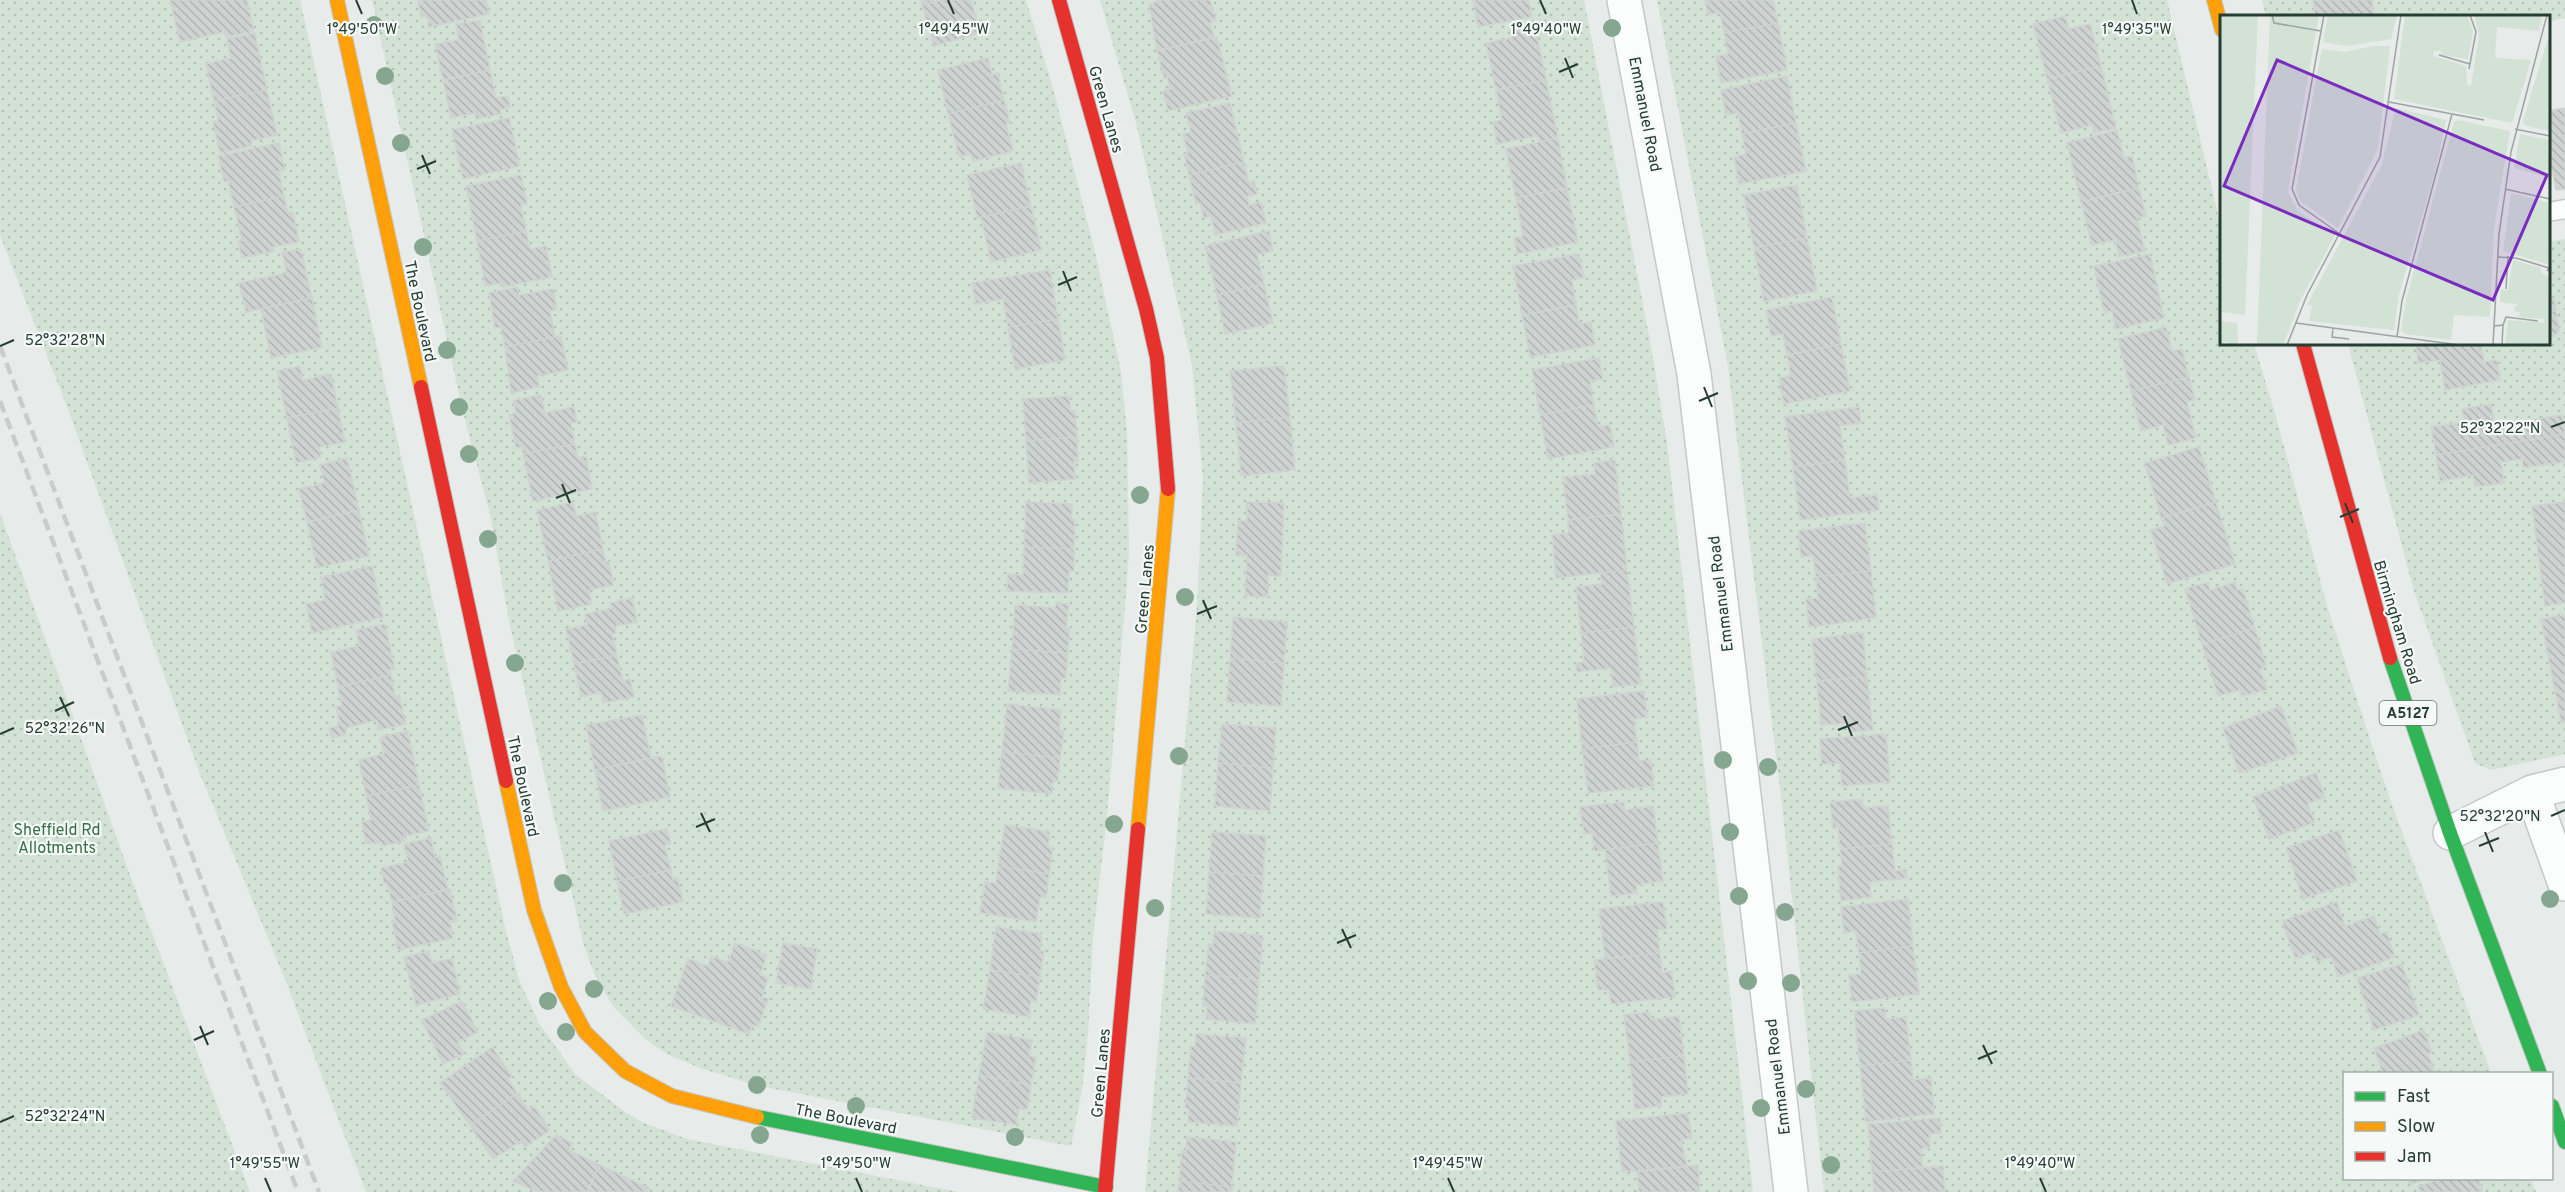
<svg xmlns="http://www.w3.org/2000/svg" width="2565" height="1192" font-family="Overpass,sans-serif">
	<defs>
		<pattern id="park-dots" width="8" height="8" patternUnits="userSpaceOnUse" patternTransform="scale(1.5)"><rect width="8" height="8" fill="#d2e2d5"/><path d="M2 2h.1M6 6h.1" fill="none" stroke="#b4c3b7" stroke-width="1.8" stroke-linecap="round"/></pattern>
		<pattern id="building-back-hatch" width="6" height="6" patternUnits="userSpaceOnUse" patternTransform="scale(1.5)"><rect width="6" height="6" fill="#ced2d0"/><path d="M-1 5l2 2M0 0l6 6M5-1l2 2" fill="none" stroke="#b1b5b3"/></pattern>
	</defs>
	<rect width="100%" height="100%" fill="#e7ebe9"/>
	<!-- park -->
	<path fill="url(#park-dots)" d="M0,0h300l205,927 14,53 20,43 36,51 50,38 19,11 43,16 271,53h-592l-81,-213 -85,-205 -131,-362 -69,-177z
		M372,0h654l27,88 41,160 27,124 6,61 2,119 -4,53 -18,211 -14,120 -5,97 -6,57 -11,56 -312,-60 -59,-18 -33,-14 -23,-16 -31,-32 -17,-28 -12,-32 -74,-320 -20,-112 -27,-102z
		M1100,0h484l66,341 17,102 86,749h-608l52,-585 6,-128 -11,-114 -56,-242z
		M1657,0h510l54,227 1,117h32l22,73 51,189 41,127 23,69 100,271 -147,1v104l187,1 5,13h-712l-42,-387 -54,-439z
		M2262,0h303v18l-16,3 -1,-5h-282z
		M2565,239v515l-74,16 -16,-7 -61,-172 -66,-247h200l1,-102z
		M0,513l130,362 120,317h-250z"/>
	<!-- building -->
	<path fill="url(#building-back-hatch)" stroke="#d0d4d2" stroke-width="1.5" d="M170,0h77l7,31 -28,6 -1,-5 -45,10z
		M418,0h68l3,14 -60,13 -3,-11 -5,1z
		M921,0h20l-19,5z
		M941,0h30l9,33 -46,13 -12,-41z
		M1157,0h53l6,21 -6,2 4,14 -57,14 -8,-47 8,-2z
		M1473,0h56l3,17 -54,10z
		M1705,0h68l5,23 -54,10 -4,-21 -12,3z
		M2313,0h59l2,16h-59z
		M2065,16l4,13 21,-5 11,42 -54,13 -14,-55z
		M480,20l10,50 -47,10 -8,-36 24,-4 -3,-16z
		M1778,23l9,47 -66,13 -5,-27 12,-2 -4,-21z
		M1535,25l11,55 -50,10 -10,-47 26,-5 -2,-8z
		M255,33l12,57 -53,11 -8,-37 25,-6 -4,-19z
		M1217,37l15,59 -64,15 -5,-20 7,-2 -3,-12 -3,1 -7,-27z
		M988,58l4,17 6,-2 6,27 -56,14 -10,-44z
		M2101,66l15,62 -22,5 -2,-8 -31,8 -14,-54z
		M490,70l6,28 12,-2 2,11 -10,3 1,4 -25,5 -1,-6 -24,5 -8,-38z
		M1787,76l9,47 -54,11 -4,-21 -12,2 -5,-25z
		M1546,80l12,58 -19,4 -1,-6 -41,8 -4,-22 9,-2 -6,-30z
		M267,90l10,45 -26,6 1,5 -32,7 -7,-31 5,-2 -4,-19z
		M1004,100l6,23 -4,1 7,27 -40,10 -2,-7 -12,3 -11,-43z
		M1230,103l14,59 -55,13 -5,-21 4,-1 -5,-19 8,-2 -5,-19z
		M2565,108v81l-9,1 -4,-21h-4v-58z
		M509,118l11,48 -57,13 -11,-49z
		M1796,123l10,48 -67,13 -5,-27 12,-3 -4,-20z
		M2117,130l7,28 8,-2 7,32 -58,14 -14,-59z
		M1558,138l9,50 -51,10 -10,-49z
		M279,143l6,27 -6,1 5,25 -50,11 -6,-26 -4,1 -6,-26z
		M1244,162l5,21 5,-2 3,13 -10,2 2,9 12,-3 5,21 -51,12 -4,-19 -7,2 -4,-15 -4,1 -7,-29z
		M1021,163l10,43 -54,12 -10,-43z
		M521,175l6,29 -6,1 5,26 -49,10 -11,-55z
		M1797,185l10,53 -53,10 -10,-53z
		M1567,188l11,54 -61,12 -3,-16 9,-2 -7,-38z
		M2139,188l7,28 -9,2 8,33 -26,6 -4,-17 -23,5 -11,-43z
		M284,196l4,17 5,-1 6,30 -26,5 1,4 -32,7 -4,-17 4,-1 -8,-33z
		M1031,206l10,44 -50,12 -10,-45z
		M526,231l4,18 16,-3 6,31 -50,10 -1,-4 -16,3 -8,-45z
		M1269,231l4,20 -16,3 7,30 -47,11 -12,-49z
		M1807,238l10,53 -53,10 -10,-53z
		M301,249l11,49 -66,14 -7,-29 48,-10 -5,-21z
		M1579,254l5,23 -12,2 4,26 -54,10 -9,-49z
		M2150,254l14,64 -48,11 -4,-18 -8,2 -10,-47z
		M1050,270l8,49 -50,8 -5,-28 -27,5 -4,-21z
		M1264,284l9,39 -48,11 -8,-39z
		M517,287l2,8 34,-6 4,20 -7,2 5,26 -50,10 -4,-20 -6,1 -6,-35z
		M2548,296l6,3 2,12 -8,1z
		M1832,297l9,47 -54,11 -4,-21 -12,2 -5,-26z
		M312,298l10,49 -51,11 -10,-49z
		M1576,305l3,19 12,-2 4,23 -65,12 -8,-42z
		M2556,311l3,20 -5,5 -6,1v-25z
		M1058,319l7,41 -50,9 -7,-42z
		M2166,327l6,24 10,-2 7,28 -58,14 -13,-52z
		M561,336l7,34 -31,6 2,11 -28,6 -6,-46z
		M1841,344l9,47 -66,13 -5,-26 12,-2 -4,-21z
		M2416,344h65l3,18 13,-2 3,20 -55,10 -5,-30 -22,3z
		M2501,344h24l-23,3z
		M1599,358l4,21 -13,2 4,24 -54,10 -8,-45z
		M300,366l3,14 28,-6 7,34 -51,10 -10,-47z
		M1284,366l6,51 -54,6 -6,-52z
		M2189,377l6,23 -8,2 9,36 -28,7 -5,-20 -22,6 -10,-40z
		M541,395l4,18 29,-6 3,15 -6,1 4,21 -52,10 -1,-7 -6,1 -7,-33 7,-2 -3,-13z
		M1069,396l2,15h4l2,26 -51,4 -3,-42z
		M2491,404l4,22 67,-11 3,19 -129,21 -5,-28 33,-5 -2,-13z
		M1594,405l4,22 12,-2 4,22 -66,12 -8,-44z
		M1859,407l2,16 -21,3 5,34 -52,7 -8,-50z
		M338,408l7,34 -26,5 2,10 -25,6 -9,-45z
		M1290,417l5,53 -54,6 -5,-53z
		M2565,434v28l-42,6 -1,-9 -21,3 3,21 -29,4 -2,-12 -33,6 -4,-26z
		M1077,437l1,24h-4l1,18 -46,4 -3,-42z
		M575,444l3,14 8,-2 6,33 -59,12 -10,-47z
		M2199,447l17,55 -55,16 -16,-55z
		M347,458l12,52 -52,12 -8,-33 25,-6 -4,-18z
		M1615,460l6,54 -53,6 -5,-43 32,-3 -1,-11z
		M1845,460l5,38 27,-3 2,15 -79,10 -7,-53z
		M573,502l3,14 20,-4 7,37 -55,12 -11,-51z
		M1026,502l46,2 -1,16h4l-1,29 -50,-2z
		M1247,502l37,1 -3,73 -13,-1v22l-23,-1 2,-41h-11l2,-34h9z
		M2216,502l19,62 -68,20 -16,-54 13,-4 -3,-8z
		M2565,502v101l-20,3 -13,-100z
		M359,510l10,46 -52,12 -10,-46z
		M1621,514l6,56 -71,8 -4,-43 17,-2 -1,-13z
		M1865,523l6,48 -55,6 -3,-21 -12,1 -3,-26z
		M1024,547l50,2v22h-5l-1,22 -61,-2 1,-17 15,1z
		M603,549l3,13h3l5,23 -25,5 3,14 -34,7 -10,-50z
		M372,566l11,51 -71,16 -6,-29 19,-4 -4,-23z
		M1627,570l7,57 -53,6 -5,-46 26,-3 -2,-11z
		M1871,571l5,47 -67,9 -3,-28 12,-1 -2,-21z
		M2208,582l2,8 25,-8 2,8 6,-1 12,39 -53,16 -17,-55z
		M632,598l5,24 -23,4 2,7 -4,1 5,21 -43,9 -8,-35 22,-4 -3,-11 26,-5 -1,-6z
		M1056,603l13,1 -3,23 4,1 -2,25 -56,-4 3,-44 40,3z
		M2565,615v107h-4l-20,-103z
		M1233,617l54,5 -3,41 -54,-5z
		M385,624l10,45 -5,1 1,5 -53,12 -7,-35 28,-6 -3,-16z
		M1634,627l7,57 -28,3 -2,-19 -34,4 -1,-9 8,-1 -3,-29z
		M2255,628l11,38 -6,3 7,21 -25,6 -2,-6 -22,6 -16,-52z
		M1863,633l4,44 -50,4 -5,-42z
		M1012,649l56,4 -2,25h-5l-1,17 -52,-4z
		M617,655l6,26 7,-2 4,18 -31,6 -2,-11 -20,5 -7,-33z
		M1230,658l54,5 -3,43 -54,-4z
		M391,675l4,21 4,-1 7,29 -28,6 -1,-10 -32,8 1,7 -14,3 -3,-10 11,-3 -4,-18 6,-1 -4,-19z
		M1867,677l6,53 -24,2 -1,-9 -27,2 -4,-44z
		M1644,691l3,26 -13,2 3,23 -55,7 -5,-50z
		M1007,704l54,6 -2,21h5l-4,27 -58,-6z
		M2281,706l17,47 -59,20 -16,-45z
		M642,715l9,43 -56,12 -9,-45z
		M1222,724l54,4 -3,40 -55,-5z
		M408,731l11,54 -53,11 -7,-36 25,-6 -4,-17z
		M1886,734l4,48 -48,4 -2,-23 -18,1 -2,-25z
		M1637,742l2,19 12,-1 3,26 -66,7 -6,-44z
		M1002,752l58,6 -2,23h-5l-1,13 -54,-6z
		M662,756l8,41 -67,14 -8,-41z
		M1218,763l55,5 -3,43 -55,-5z
		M2316,773l9,24 -17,7 7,18 -46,17 -16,-42z
		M419,785l10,46 -25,5 1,5 -23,5 -1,-4 -15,2 -4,-22 9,-2 -5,-24z
		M1862,799l1,9 25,-2 4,38 -52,5 -2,-22 -5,1 -3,-26z
		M1624,802l1,8 28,-4 5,37 -64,8 -2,-18 -8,1 -4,-27z
		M1005,825l45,7 -2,14 5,1 -4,27 -51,-8z
		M667,829l4,15 -6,1 6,25 -54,11 -8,-40z
		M2339,830l18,51 -54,18 -17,-51z
		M1212,832l54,4 -3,40 -54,-4z
		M431,838l4,20 5,-2 8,34 -56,12 -5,-19 -3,1 -3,-16 27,-6 -4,-18z
		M1658,843l5,38 -27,4 1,8 -26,3 -6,-46z
		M1892,844l3,27 11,-2 1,9 -37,4 1,15 -30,4 -3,-34 4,-1 -2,-17z
		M998,866l51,8 -3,24 -6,-1 -4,25 -56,-9 5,-31 11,1z
		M671,870l2,10 5,-1 5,23 -59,12 -7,-33z
		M1209,872l54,4 -3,42 -54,-4z
		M450,889l7,31 -7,1 3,17 -55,12 -6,-29h3l-3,-19z
		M1908,899l5,47 -54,7 -3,-22 -12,2 -3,-26z
		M1663,902l4,27 -10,1 3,23 -55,6 -6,-50z
		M2337,902l8,24 29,-10 6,18 7,-2 8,25 -57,20 -7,-20 -14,5 -3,-10 -19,6 -13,-37z
		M996,927l46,7 -2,17h4l-4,26 -50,-7z
		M1214,931l49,5 -4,44 -54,-5 4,-31h4z
		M735,943l32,12 -7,20 8,3 -6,19 6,2 -10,28 -5,-2 -4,9 -78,-28 17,-47 20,7 3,-10 17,6z
		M783,943l34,6 -6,40 -35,-6z
		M1913,946l6,48 -67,8 -3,-27 12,-1 -2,-21z
		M429,951l3,12 20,-4 8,35 -44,11 -12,-48z
		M1660,953l2,20 10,-2 3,26 -64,7 -2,-15 -11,1 -4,-30z
		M2402,964l17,51 -45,15 -17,-52z
		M990,970l50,7 -4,25 -5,-1 -2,16 -46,-8z
		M1205,975l54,5 -4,44 -49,-5 1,-12 -4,-1z
		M462,1001l16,31 -20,10 6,12 -21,10 -21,-44z
		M1885,1008l1,11 20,-2 5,43 -51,6 -6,-55z
		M1650,1012l1,8 28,-4 5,40 -54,6 -6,-47z
		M2424,1030l8,22 -4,2 8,20h-53l-9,-26z
		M987,1032l45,8 -3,16 7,1 -5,28 -52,-10z
		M1196,1034l50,4 -5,45 -53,-5 3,-32 4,1z
		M492,1047l20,29 -4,3 9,14 -47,33 -30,-43z
		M1684,1056l4,38 -27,3v9l-26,3 -5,-47z
		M1911,1060l2,20 18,-2 3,36 -68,8 -6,-56z
		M979,1075l52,10 -4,25 -8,-1 -3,16 -44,-7z
		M1188,1078l53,5 -4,43 -49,-4 1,-13 -4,-1z
		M517,1093l12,17 5,-4 16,24 -25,17 -4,-6 -28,18 -23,-33z
		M1688,1113l4,25 -11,2 6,26 -65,6 -6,-51z
		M1940,1118l1,15 -12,1 1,14 -9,1 1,19 -50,4 -4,-48z
		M556,1135l16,8 -3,7 31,15 -13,27h-49l-25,-11z
		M1187,1137l49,5 -4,45 -53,-6 3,-31 4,1z
		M600,1165l49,23 -2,4h-60z
		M1698,1165l2,27h-61l-2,-20z
		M1943,1166l2,26h-71l-2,-20z
		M2408,1178h19l-17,7z
		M2441,1178h37l5,14h-63l-2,-5z
		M1179,1181l53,6v5h-54z"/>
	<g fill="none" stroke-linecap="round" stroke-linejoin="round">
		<!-- lane casing -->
		<g stroke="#c4c8c6" stroke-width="21">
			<path id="lane" d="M2548,212l17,-3"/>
		</g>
		<!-- street casing -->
		<g stroke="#c4c8c6" stroke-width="36">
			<path id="street" d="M1624,0l70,374 97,818
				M2532,792l33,92
				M2450,833l82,-41 33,-8"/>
		</g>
		<!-- fast casing -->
		<g stroke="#c3c8c6" stroke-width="16">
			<path id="fast" d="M2390,658l60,175 90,241
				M2552,1106l13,36
				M757,1117l349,70"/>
		</g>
		<!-- slow casing -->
		<g stroke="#c3c8c6" stroke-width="16">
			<path id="slow" d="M337,0l84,387
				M2214,0l8,30
				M506,781l28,129 27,77 24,45 40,39 47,25 85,21
				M1138,829l30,-340"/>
		</g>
		<!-- jam casing -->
		<g stroke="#c3c8c6" stroke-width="16">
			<path id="jam" d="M1059,0l87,309 11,49 11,131
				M2303,344l87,314
				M421,387l85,394
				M1105,1192l33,-363"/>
		</g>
		<!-- lane -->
		<use href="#lane" stroke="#fbfcfc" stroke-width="18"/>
		<!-- street -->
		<use href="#street" stroke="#fbfcfc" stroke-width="33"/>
		<!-- fast -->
		<use href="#fast" stroke="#30b455" stroke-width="14"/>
		<!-- slow -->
		<use href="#slow" stroke="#ff9f0a" stroke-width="14"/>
		<!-- jam -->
		<use href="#jam" stroke="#e5322d" stroke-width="14"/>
		<!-- rail -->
		<path stroke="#c8ccca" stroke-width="4.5" stroke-dasharray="12 6" stroke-linecap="butt" d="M0,346l319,846
			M0,401l298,791"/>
	</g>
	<!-- trees -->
	<g fill="#85a78f">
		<circle cx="374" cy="25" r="9"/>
		<circle cx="1612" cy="28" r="9"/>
		<circle cx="385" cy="76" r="9"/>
		<circle cx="401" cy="143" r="9"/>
		<circle cx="423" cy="247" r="9"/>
		<circle cx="447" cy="350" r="9"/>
		<circle cx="459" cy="407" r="9"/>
		<circle cx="469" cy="454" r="9"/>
		<circle cx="1140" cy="495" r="9"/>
		<circle cx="488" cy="539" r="9"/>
		<circle cx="1185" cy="597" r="9"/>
		<circle cx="515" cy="663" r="9"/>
		<circle cx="1179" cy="756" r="9"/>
		<circle cx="1723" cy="760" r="9"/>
		<circle cx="1768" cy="767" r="9"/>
		<circle cx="1114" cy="824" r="9"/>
		<circle cx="1730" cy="832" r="9"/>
		<circle cx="563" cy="883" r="9"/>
		<circle cx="1739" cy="896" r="9"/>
		<circle cx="2550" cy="899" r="9"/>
		<circle cx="1155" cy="908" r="9"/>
		<circle cx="1785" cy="912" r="9"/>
		<circle cx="1748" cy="981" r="9"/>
		<circle cx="1791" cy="983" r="9"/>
		<circle cx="594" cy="989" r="9"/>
		<circle cx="548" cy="1001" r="9"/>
		<circle cx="566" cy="1032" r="9"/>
		<circle cx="757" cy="1085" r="9"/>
		<circle cx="1806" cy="1089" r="9"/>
		<circle cx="856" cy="1106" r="9"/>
		<circle cx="1761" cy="1108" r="9"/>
		<circle cx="760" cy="1135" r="9"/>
		<circle cx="1015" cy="1137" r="9"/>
		<circle cx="1831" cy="1165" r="9"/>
	</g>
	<!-- ticks -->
	<path fill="none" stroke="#263d34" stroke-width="2" d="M356,0l6,14M948,0l6,14M1540,0l6,14M2132,0l5,14M1565,58l8,20M1559,72l19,-8M422,155l8,19M417,169l19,-8M1063,271l8,20M1058,285l19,-8M0,346l14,-6M1704,387l8,20M1699,401l19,-8M2551,427l14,-5M562,484l8,19M556,498l20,-8M2345,503l8,20M2340,517l19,-8M1203,600l8,19M1197,614l20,-8M60,697l9,19M55,711l19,-9M1844,716l8,20M1838,730l20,-8M0,734l14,-6M701,813l9,19M2551,816l14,-6M696,827l19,-8M2485,832l8,20M2479,846l20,-8M1342,929l9,19M1337,943l19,-8M200,1026l8,19M194,1040l20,-9M1983,1045l9,19M1978,1059l19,-8M0,1122l14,-6M265,1178l6,14M856,1178l6,14M1448,1178l6,14M2040,1178l6,14"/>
	<g text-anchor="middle" stroke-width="4.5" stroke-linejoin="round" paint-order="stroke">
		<!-- shield labels -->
		<rect fill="#f5f9f7" stroke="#64756e" stroke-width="1.5" x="2379.5" y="701" width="57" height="24" rx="4.5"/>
		<g font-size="15" font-weight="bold" fill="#263d34">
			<text x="2408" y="718">A5127</text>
		</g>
		<!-- street labels -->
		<g font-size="16" fill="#263d34" stroke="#f5f9f7">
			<text transform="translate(1107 109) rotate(74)" y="6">Green Lanes</text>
			<text transform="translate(1646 114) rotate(79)" y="6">Emmanuel Road</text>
			<text transform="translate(421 311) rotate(78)" y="6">The Boulevard</text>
			<text transform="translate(1144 589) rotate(-85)" y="6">Green Lanes</text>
			<text transform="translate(1720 594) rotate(-97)" y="6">Emmanuel Road</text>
			<text transform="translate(2398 622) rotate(73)" y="6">Birmingham Road</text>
			<text transform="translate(524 786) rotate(78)" y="6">The Boulevard</text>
			<text transform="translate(1100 1073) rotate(-85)" y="6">Green Lanes</text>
			<text transform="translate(1777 1077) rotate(-97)" y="6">Emmanuel Road</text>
			<text transform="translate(846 1118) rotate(11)" y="6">The Boulevard</text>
		</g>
		<!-- park labels -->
		<g font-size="16" fill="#356f46" stroke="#f5f9f7">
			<text x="57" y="835">Sheffield Rd<tspan x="57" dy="18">Allotments</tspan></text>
		</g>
	</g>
	<!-- overview -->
	<g transform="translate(2220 15)">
		<rect width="330" height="330" fill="#e7ebe9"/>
		<path d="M0,0h38l-13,300 -25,-3zM50,0h49l-31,177 10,19 37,24 -35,66 -17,44h-26zM108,0h69l-6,24 -45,7 -23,-4zM185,0h62l6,17 -5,27 -26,-4 -1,-4h-7l-1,5 33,10 1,19 4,1 8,-51 -5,-20h68l-3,16 -42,-4 -2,31 36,2 -19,63 -118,-24zM330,17v99l-26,-6 -1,-4zM154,31h16l-12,103 -40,79 -38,-27 -4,-11 21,-116 5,-25 22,3zM176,93l50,12 -12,56 -35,118 -5,36 -85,-9 3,-15 -5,-1 75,-141zM238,105l52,11 -16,97 -4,89 -36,-2 -3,25 -45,-6 -5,-3 5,-31 48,-178zM300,119l30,6v38l-36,-10zM291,178l39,10v62l-47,-14zM293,245l27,8 1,5 9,4v68h-45l3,-25 36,3v-4l-26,-2 2,-5 -6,-1 3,-7 -17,-2 1,-13 7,1zM0,306l17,2 1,22h-10v-4l-8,4z" fill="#d2e2d5"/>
		<path fill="none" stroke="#9aa5a1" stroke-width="1.5" d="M52,0l2,8 47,8M104,0l-32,174 7,16 41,29M219,40l31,9M249,54l7,-37 -6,-17M169,87l95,18M295,114l35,7M285,174l45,10M277,242l19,1 33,10 -2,3M286,274l2,-33M76,308l163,22M274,311l9,-1 3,-8 32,4M113,313l-1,9 17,2M177,322l5,-36 50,-187M67,330l20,-50 73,-138 21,-142M273,330l6,-111 12,-82 36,-137M282,330l1,-20"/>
		<path fill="#7b2cbf" fill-opacity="0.15" stroke="#7b2cbf" stroke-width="3" d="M57,45l270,115 -54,125 -269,-114z"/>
		<rect width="330" height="330" fill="none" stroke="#263d34" stroke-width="3"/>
	</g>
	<g font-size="15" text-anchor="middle" fill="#263d34" stroke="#f5f9f7" stroke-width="4.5" stroke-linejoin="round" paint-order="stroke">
		<text x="362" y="34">1°49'50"W</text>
		<text x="954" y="34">1°49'45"W</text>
		<text x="1546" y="34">1°49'40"W</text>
		<text x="2137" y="34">1°49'35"W</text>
		<text x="65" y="345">52°32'28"N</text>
		<text x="2500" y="433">52°32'22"N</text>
		<text x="65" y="733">52°32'26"N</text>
		<text x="2500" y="821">52°32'20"N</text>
		<text x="65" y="1121">52°32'24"N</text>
		<text x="265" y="1168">1°49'55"W</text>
		<text x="856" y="1168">1°49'50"W</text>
		<text x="1448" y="1168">1°49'45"W</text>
		<text x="2040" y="1168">1°49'40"W</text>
	</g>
	<!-- legend -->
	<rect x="2343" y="1072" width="210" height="108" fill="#f5f9f7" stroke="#a2aea9" stroke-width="1.5"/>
	<rect x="2355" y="1092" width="30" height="9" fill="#30b455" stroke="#a2aea9" stroke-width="1.5"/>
	<text x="2397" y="1102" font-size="18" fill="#263d34">Fast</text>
	<rect x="2355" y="1122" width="30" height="9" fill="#ff9f0a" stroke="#a2aea9" stroke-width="1.5"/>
	<text x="2397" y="1132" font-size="18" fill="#263d34">Slow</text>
	<rect x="2355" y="1152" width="30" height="9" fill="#e5322d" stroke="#a2aea9" stroke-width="1.5"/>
	<text x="2397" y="1162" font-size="18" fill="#263d34">Jam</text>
</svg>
